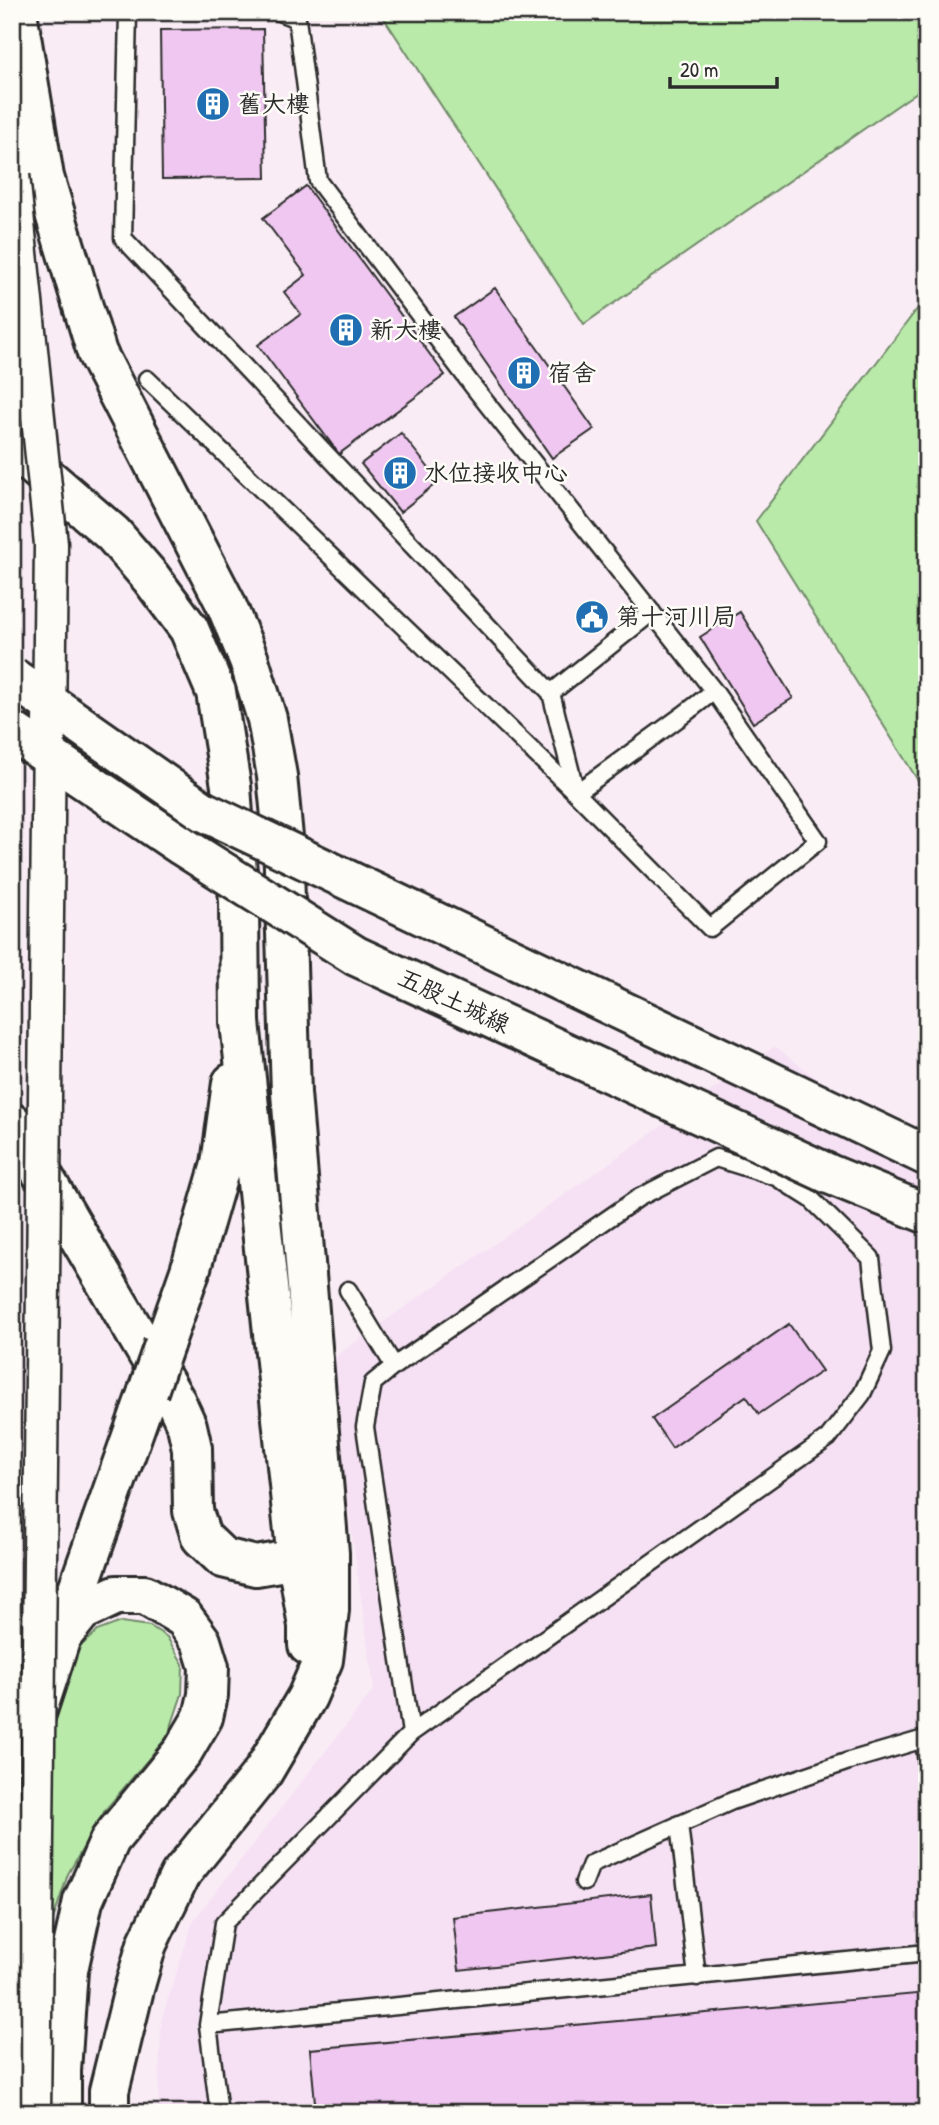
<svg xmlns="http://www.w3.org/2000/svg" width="939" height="2125" font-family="'Patrick Hand','LXGW WenKai TC',sans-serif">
	<rect width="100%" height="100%" fill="#f9ecf5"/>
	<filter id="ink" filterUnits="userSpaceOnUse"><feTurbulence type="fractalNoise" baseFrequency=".0143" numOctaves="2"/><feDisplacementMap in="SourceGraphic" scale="14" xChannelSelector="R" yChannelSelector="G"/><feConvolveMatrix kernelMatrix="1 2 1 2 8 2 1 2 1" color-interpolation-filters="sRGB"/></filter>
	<g filter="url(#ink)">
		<!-- built -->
		<path fill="#f6e1f4" d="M775,1046l152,119v948h-769l3,-93 32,-99 181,-232 -47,-327z"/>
		<!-- green -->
		<path fill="#b9eaaa" stroke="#728a6a" stroke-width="2" d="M380,12h538l9,59v14l-343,239z
			M927,296v499l-171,-274z
			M121,1622l29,4 17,11 16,27 -1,30 -14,42 -63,74 -37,64 -15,46 -7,84 -1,-218 10,-68 10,-41 15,-30 17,-16z"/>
		<!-- building -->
		<path fill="#efc7f0" stroke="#2b2b2b" stroke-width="2" d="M263,29l3,149 -104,1 -2,-149z
			M306,186l139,189 -106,79 -81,-109 43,-31 -17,-22 22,-17 -43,-57z
			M495,288l99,141 -42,29 -98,-141z
			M401,433l38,48 -39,31 -39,-48z
			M740,612l53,86 -40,25 -53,-86z
			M789,1324l33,47 -63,43 -13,-18 -74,52 -20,-29z
			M651,1894l5,54 -197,22 -6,-53z
			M927,1993v120h-611l-6,-64z"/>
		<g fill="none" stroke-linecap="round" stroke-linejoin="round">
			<!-- lane casing -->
			<g stroke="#2b2b2b" stroke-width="21">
				<path id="lane" d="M128,12l-5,226 428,455 25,100 134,135 108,-87 -104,-150
					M147,379l429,414 107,-78 31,-24 -242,-306 -154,-204 -21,-162 -18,-7
					M551,693l101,-81
					M348,1290l46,76
					M679,1824l18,153
					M584,1882l7,-18 141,-63 117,-40 75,-22 3,25
					M208,2025l719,-72
					M219,2113l-11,-88 16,-102 187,-190 417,-295 34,-44 20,-43 -11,-93 -60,-59 -35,-22 -60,-19 -78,40 -244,168 -21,17 -8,44 46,306"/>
			</g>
			<!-- secondary casing -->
			<g stroke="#2b2b2b" stroke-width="44">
				<path id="secondary" d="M17,12l27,165 53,176 128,249 24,58 18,59 10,57 6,61 8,256 38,460v57l-6,50 -16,37 -44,75 -83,103 -33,69 -13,45 -25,102v22
					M12,447l101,87 38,44 38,51 27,63 15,94 8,116 1,120 57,538 11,66v19
					M12,1123l164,279 11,24 5,22 1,63 8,26 22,21 33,8 64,-11
					M164,1345l26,-74 31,-107 11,-81
					M63,1631l85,-240
					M12,1797l19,-68 30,-92 21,-26 34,-16h29l39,23 17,23 8,26 -1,28 -5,22 -20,34 -73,89 -27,61 -15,69 -7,101v42"/>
			</g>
			<!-- lane -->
			<use href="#lane" stroke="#fdfcf7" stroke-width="16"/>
			<!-- secondary -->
			<use href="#secondary" stroke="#fdfcf7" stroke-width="38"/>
			<!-- street-bridge casing -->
			<g stroke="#2b2b2b" stroke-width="37" stroke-linecap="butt">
				<path id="street-bridge" d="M13,175l38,369 -17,1569"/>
			</g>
			<!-- secondary-bridge casing -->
			<g stroke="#2b2b2b" stroke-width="44" stroke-linecap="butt">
				<path id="secondary-bridge" d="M148,1391l16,-46"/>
			</g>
			<!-- highway-bridge casing -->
			<g stroke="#2b2b2b" stroke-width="44" stroke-linecap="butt">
				<path id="highway-bridge" d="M12,677l191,134 724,345
					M12,731l170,115 174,110 473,218 98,40"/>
			</g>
			<!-- street-bridge -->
			<use href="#street-bridge" stroke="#fdfcf7" stroke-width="32"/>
			<!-- secondary-bridge -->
			<use href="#secondary-bridge" stroke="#fdfcf7" stroke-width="38"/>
			<!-- highway-bridge -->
			<use href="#highway-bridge" stroke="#fdfcf7" stroke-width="38"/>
		</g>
	</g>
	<!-- icons -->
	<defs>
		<g id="building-disc" transform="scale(1.75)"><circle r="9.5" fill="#1f6fb2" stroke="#fdfcf7"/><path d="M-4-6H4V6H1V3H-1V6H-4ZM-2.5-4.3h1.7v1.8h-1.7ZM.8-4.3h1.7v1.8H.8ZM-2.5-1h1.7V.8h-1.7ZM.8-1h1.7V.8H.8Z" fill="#fff"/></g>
		<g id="civic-disc" transform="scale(1.75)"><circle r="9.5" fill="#1f6fb2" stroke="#fdfcf7"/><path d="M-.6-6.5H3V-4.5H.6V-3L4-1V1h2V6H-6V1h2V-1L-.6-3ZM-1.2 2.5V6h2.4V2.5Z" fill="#fff"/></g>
	</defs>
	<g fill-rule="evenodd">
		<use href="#building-disc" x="213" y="104"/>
		<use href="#building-disc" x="346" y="330"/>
		<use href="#building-disc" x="524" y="373"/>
		<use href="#building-disc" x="400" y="473"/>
		<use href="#civic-disc" x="592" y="617"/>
	</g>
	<g text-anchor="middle" stroke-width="5" stroke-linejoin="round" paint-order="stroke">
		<!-- poi labels -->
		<g font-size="24" fill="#2b2b2b" stroke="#fdfcf7" text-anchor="start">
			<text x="238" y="112">舊大樓</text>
			<text x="370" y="338">新大樓</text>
			<text x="548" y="381">宿舍</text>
			<text x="424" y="481">水位接收中心</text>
			<text x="616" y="625">第十河川局</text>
		</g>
		<!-- street labels -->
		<g font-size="24" fill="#2b2b2b" stroke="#fdfcf7">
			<text transform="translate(454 1001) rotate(25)" y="8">五股土城線</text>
		</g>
	</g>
	<!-- margin -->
	<rect width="939" height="2125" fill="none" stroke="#fdfcf7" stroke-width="42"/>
	<rect x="21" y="21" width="897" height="2083" fill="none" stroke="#2b2b2b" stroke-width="2.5" filter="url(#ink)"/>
	<!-- scale -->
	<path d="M670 77v10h107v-10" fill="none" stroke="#2b2b2b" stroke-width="3.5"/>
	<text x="680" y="77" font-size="21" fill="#2b2b2b" stroke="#fdfcf7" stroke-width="5" paint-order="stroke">20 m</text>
</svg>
